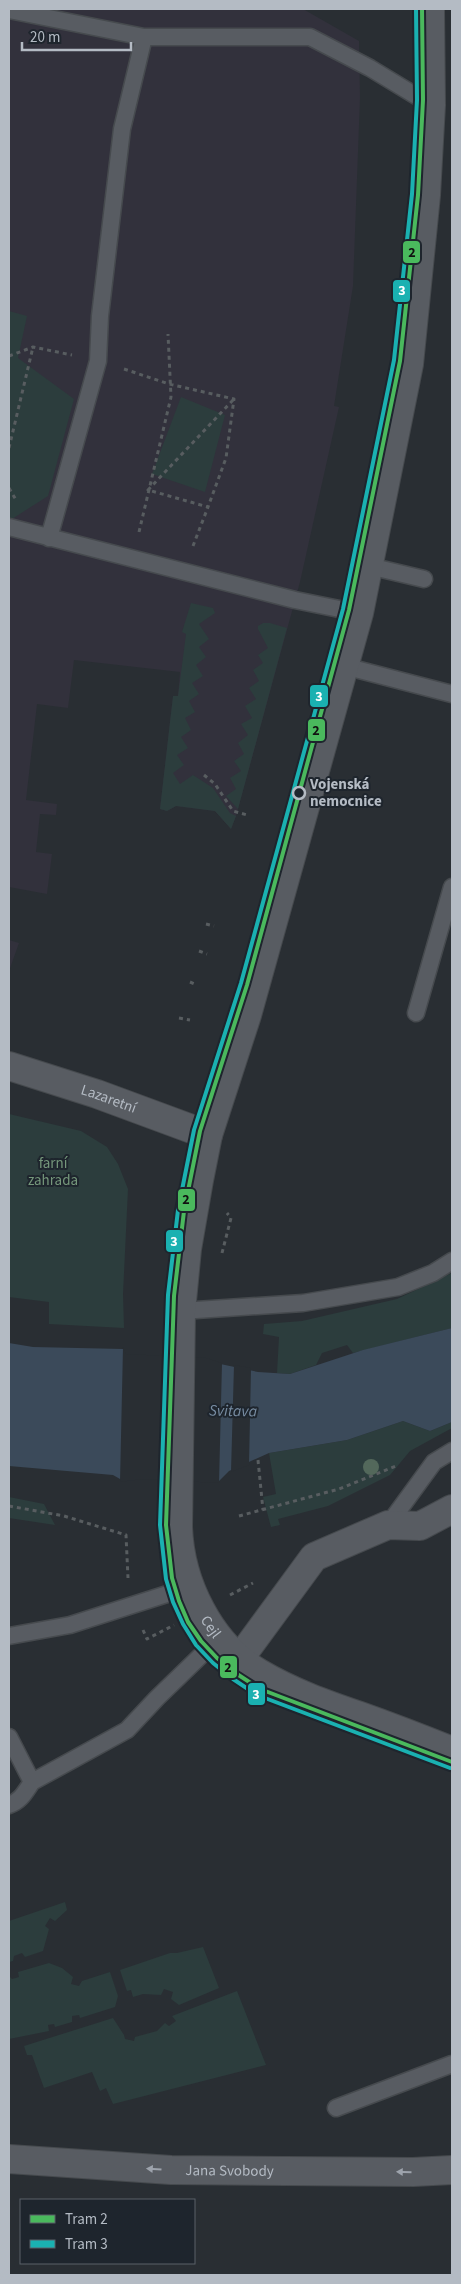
<svg xmlns="http://www.w3.org/2000/svg" width="461" height="2284" font-family="'Source Sans 3',sans-serif">
	<rect width="100%" height="100%" fill="#292e33"/>
	<!-- medical -->
	<path fill="#32313c" d="M9,9h294l56,32 1,57 -7,188 -19,120 5,1 -39,175 -64,234 -5,13 -16,-18 -39,-5 -9,5 -7,-2 13,-113h5l2,-24 -106,-12 -6,48 -31,-4 -11,96 31,4 -1,11 -16,-1 -4,38 16,2 -5,40 -38,-7z
		M9,940l10,3 -10,28z"/>
	<!-- green -->
	<path fill="#2c3d3d" d="M9,311l18,5 -9,42 56,41 -26,97 -36,23 -3,-1z
		M181,397l44,18 -20,77 -53,-18z
		M191,603l22,5 2,5 -16,11 10,15 -10,8 7,10 -10,8 7,11 -11,7 7,11 -10,7 6,11 -10,6 6,12 -10,7 7,11 -11,7 7,10 -11,8 7,11 13,-9 20,13 17,25 6,3 -5,13 -16,-18 -39,-5 -9,5 -7,-2 13,-113h5l8,-62 -4,-2z
		M263,623h7l17,5 -49,181 -12,-13 10,-7 -6,-11 11,-7 -7,-10 10,-7 -6,-11 10,-8 -7,-11 11,-6 -7,-12 11,-7 -7,-11 10,-7 -6,-11 10,-7 -5,-8 10,-7 -10,-19v-3z
		M9,1114l72,17 26,16 11,17 10,25 -5,105 1,34 -75,-4v-22l-40,-5z
		M452,1273v55l-99,25 -6,-8 -25,8 -6,12 -26,9 -13,-1 2,-36 -16,-3 1,-10 38,-3 95,-22z
		M403,1421l27,10 22,-9v6l-42,23 -20,24 -62,31 -50,13 2,6 -9,2 -8,-30 13,-3 -7,-41 78,-13z
		M9,1497l35,7 11,21 -46,-7z
		M65,1902l2,8 -12,11 -5,-3 -5,8 4,3 -6,22 -18,6 -3,-4 -8,3 -1,5 -4,1v-41z
		M203,1947l16,41 -40,17 -8,-6 2,-7 -9,-3 -3,6 -18,-1 -10,3 -2,-7 -4,1 -7,-21 50,-17h7z
		M49,1963l13,5 11,9 -2,7 8,2 3,-5 28,-9 8,24 -3,11 -35,11 -1,-3 -7,1v6l-17,5 -1,-3 -6,1 1,6 -40,8v-63l3,3 7,-2 -1,-5z
		M237,1991l29,74 -153,39 -7,-16 -6,3 -8,-19 -48,16 -12,-33h-5l-3,-9 89,-28 11,17 1,4 9,2 1,-4 22,-6 8,-8 4,3 7,-5 -4,-5z"/>
	<!-- water -->
	<path fill="#3b4a5a" d="M452,1328v94l-22,9 -27,-10 -56,19 -78,13 -40,18 -10,10 -77,-5 -22,3 -7,-4 -104,-9v-123l24,4 90,2v7l83,5 52,11 32,2 73,-24z"/>
	<!-- pier -->
	<path fill="#292e33" d="M123,1347l3,7 80,4 16,5 -3,120 -77,-4 -22,3z
		M234,1365l17,3 -2,97 -18,7z"/>
	<g fill="none" stroke-linecap="round" stroke-linejoin="round">
		<!-- service casing -->
		<g stroke="#464a4e" stroke-width="19">
			<path id="service" d="M9,10l135,27
				M9,527l286,73 64,13
				M49,538l49,-177 2,-45 22,-187 22,-92h166l60,31 61,37
				M369,566l55,13
				M344,666l108,28
				M416,1013l36,-126
				M181,1311l122,-8 95,-16 35,-14 19,-12
				M388,1525l46,-63 18,-11
				M9,1636l61,-11 119,-38
				M9,1737l23,45 95,-52 30,-32 62,-60
				M9,1805c12,-4 16,-13 23,-23
				M336,2108l116,-44"/>
		</g>
		<!-- minor casing -->
		<g stroke="#464a4e" stroke-width="30">
			<g id="minor">
				<path id="s1" d="M9,1066l88,28 111,41"/>
				<path d="M240,1658l74,-101 74,-32 32,1 32,-17"/>
				<path id="s2" d="M9,2159l162,11 242,2 39,-2"/>
			</g>
		</g>
		<!-- tertiary casing -->
		<g stroke="#464a4e" stroke-width="30">
			<g id="tertiary">
				<path id="s3" d="M430,9l1,96 -5,90 -17,169 -50,249 -112,402 -39,120 -9,45 -12,69 -6,62 -3,216c2,56 32,117 81,146 32,19 66,31 101,43 31,11 62,23 92,35"/>
			</g>
		</g>
		<!-- path -->
		<path stroke="#585d60" stroke-width="3" stroke-dasharray="4 4" stroke-linecap="butt" d="M9,356l24,-9 39,8
			M124,369l45,15 65,15 -8,59 -18,49 -60,-17 86,-91
			M9,448l24,-101
			M9,488l7,12
			M139,532l32,-135 -3,-63
			M193,546l15,-39
			M204,775l11,9 18,27 14,4
			M206,924l8,2
			M199,951l8,3
			M190,982l7,3
			M179,1018l11,2
			M222,1253l9,-35 -4,-5
			M258,1460l5,50
			M9,1506l55,10 62,19 2,43
			M239,1516l100,-27 57,-23
			M230,1595l23,-12
			M143,1630l4,9 27,-14"/>
		<!-- service -->
		<use href="#service" stroke="#585c62" stroke-width="16"/>
		<!-- minor -->
		<use href="#minor" stroke="#585c62" stroke-width="28"/>
		<!-- tertiary -->
		<use href="#tertiary" stroke="#585c62" stroke-width="28"/>
		<!-- tram-1 casing -->
		<g stroke="#1e252d" stroke-width="8">
			<path id="tram-1" d="M422,9l1,91 -5,95 -18,166 -51,249 -102,375 -47,146 -16,80 -10,85 -8,229 6,53 7,23 9,21 13,19 16,17 20,16 23,15 192,73"/>
		</g>
		<!-- tram-2 casing -->
		<g stroke="#1e252d" stroke-width="8">
			<path id="tram-2" d="M416,9l1,91 -5,94 -18,166 -51,249 -102,374 -47,147 -16,80 -10,85 -8,230 6,54 7,23 10,22 13,21 17,18 20,16 24,16 193,73"/>
		</g>
		<!-- tram-1 -->
		<use href="#tram-1" stroke="#4ab95d" stroke-width="4"/>
		<!-- tram-2 -->
		<use href="#tram-2" stroke="#1ab1b1" stroke-width="4"/>
	</g>
	<!-- trees -->
	<circle fill="#53685b" cx="371" cy="1467" r="8"/>
	<!-- one-way arrows -->
	<defs><path id="oneway-solid" d="M-6-.8H1V-3.2L6.5 0L1 3.2V.8H-6Z" transform="scale(1.25)"/></defs>
	<g fill="#9da3ac">
		<use href="#oneway-solid" transform="translate(154 2169) rotate(-176)"/>
		<use href="#oneway-solid" transform="translate(404 2172) rotate(-179)"/>
	</g>
	<!-- markers -->
	<circle fill="#1e252d" stroke="#b4bbc4" stroke-width="2.5" cx="299" cy="793" r="6"/>
	<g text-anchor="middle" stroke-width="4" stroke-linejoin="round" paint-order="stroke">
		<!-- stop labels -->
		<g font-size="15" font-weight="bold" fill="#b4bbc4" stroke="#1e252d" text-anchor="start">
			<text x="310" y="789">Vojenská<tspan x="310" dy="17">nemocnice</tspan></text>
		</g>
		<!-- street labels -->
		<g font-size="15" fill="#b4bbc4" stroke="#1e252d">
			<text dy="5" stroke="none"><textPath href="#s1" startOffset="105">Lazaretní</textPath></text>
			<text dy="5" stroke="none"><textPath href="#s3" startOffset="1654">Cejl</textPath></text>
			<text dy="5" stroke="none"><textPath href="#s2" startOffset="221">Jana Svobody</textPath></text>
		</g>
		<!-- park labels -->
		<g font-size="15" fill="#75977b" stroke="#1e252d">
			<text x="53" y="1168">farní<tspan x="53" dy="17">zahrada</tspan></text>
		</g>
		<!-- water labels -->
		<g font-size="16" font-style="italic" fill="#788da3" stroke="#1e252d">
			<text transform="translate(233 1410) rotate(1)" y="6">Svitava</text>
		</g>
	</g>
	<g stroke="#1e252d" stroke-width="2">
		<rect x="402" y="240" width="19" height="24" rx="5" fill="#4ab95d"/>
		<rect x="392" y="279" width="19" height="24" rx="5" fill="#1ab1b1"/>
		<rect x="309" y="684" width="20" height="24" rx="5" fill="#1ab1b1"/>
		<rect x="307" y="718" width="19" height="24" rx="5" fill="#4ab95d"/>
		<rect x="177" y="1188" width="19" height="24" rx="5" fill="#4ab95d"/>
		<rect x="165" y="1229" width="19" height="24" rx="5" fill="#1ab1b1"/>
		<rect x="219" y="1655" width="19" height="24" rx="5" fill="#4ab95d"/>
		<rect x="247" y="1682" width="19" height="24" rx="5" fill="#1ab1b1"/>
	</g>
	<g font-size="14" text-anchor="middle" font-weight="bold" fill="#fff">
		<text x="402" y="295">3</text>
		<text x="319" y="701">3</text>
		<text x="174" y="1246">3</text>
		<text x="256" y="1699">3</text>
	</g>
	<g font-size="14" text-anchor="middle" font-weight="bold" fill="#111">
		<text x="412" y="257">2</text>
		<text x="316" y="735">2</text>
		<text x="186" y="1204">2</text>
		<text x="228" y="1672">2</text>
	</g>
	<!-- border -->
	<rect width="461" height="2284" fill="none" stroke="#b4bbc4" stroke-width="20"/>
	<!-- legend -->
	<rect x="20" y="2199" width="175" height="65" fill="#1e252d" stroke="#5a6169"/>
	<rect x="30" y="2215" width="25" height="8" fill="#4ab95d" stroke="#5a6169"/>
	<text x="65" y="2224" font-size="15" fill="#b4bbc4">Tram 2</text>
	<rect x="30" y="2240" width="25" height="8" fill="#1ab1b1" stroke="#5a6169"/>
	<text x="65" y="2249" font-size="15" fill="#b4bbc4">Tram 3</text>
	<!-- scale -->
	<path d="M22 42v8h109v-8" fill="none" stroke="#b4bbc4" stroke-width="2.5"/>
	<text x="30" y="42" font-size="15" fill="#b4bbc4" stroke="#1e252d" stroke-width="4" paint-order="stroke">20 m</text>
</svg>
